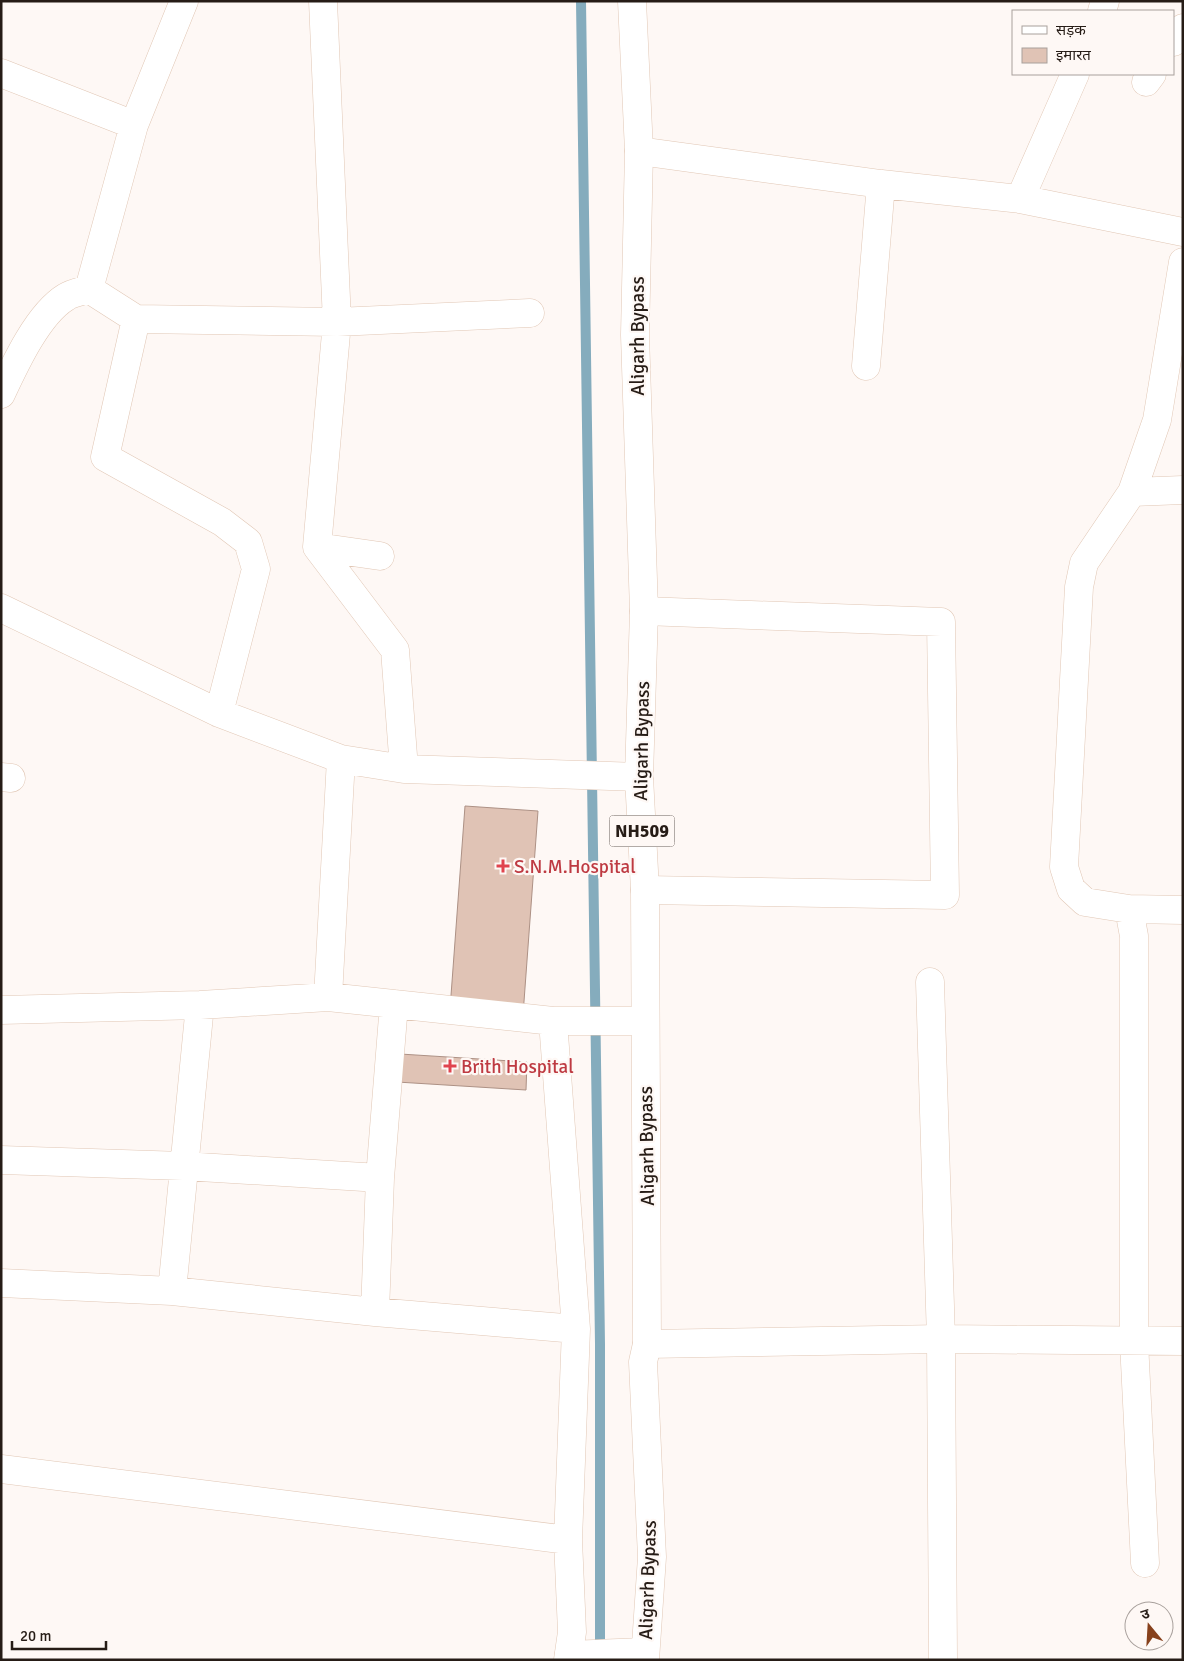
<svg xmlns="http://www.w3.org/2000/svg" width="1184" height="1661" font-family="Signika,'Noto Sans Devanagari',sans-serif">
	<rect width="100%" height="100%" fill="#fef8f5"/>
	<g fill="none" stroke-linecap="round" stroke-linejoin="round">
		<!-- stream -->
		<path stroke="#85acbd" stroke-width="10" d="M581,1l19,1343v309"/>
	</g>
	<!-- building -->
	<path fill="#e0c3b5" stroke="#ad9185" d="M465,806l73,5 -15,204 -73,-6z
		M400,1054l127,8 -1,28 -129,-8z"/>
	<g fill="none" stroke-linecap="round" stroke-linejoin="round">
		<!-- minor casing -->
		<g stroke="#e1c7b5" stroke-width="29">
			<path id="minor" d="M323,1l14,321 -20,225 63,9
				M1102,11l3,-10
				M1173,42l10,-14
				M1,73l133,52
				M1146,82l6,-8
				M639,151l242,33 139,15 163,33
				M1020,199l55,-125
				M136,319l-47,-30 45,-164 50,-124
				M866,366l15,-182
				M1,394c14,-30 37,-80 65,-97 6,-4 16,-6 23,-8
				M1132,492l51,-2
				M317,547l78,103 9,119
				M1,608l218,105 122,46 63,10 235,8
				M644,611l297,11 4,273 -300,-5
				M219,713l37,-144 -8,-27 -26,-20 -117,-65 31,-138 201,3 193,-9
				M1,777l10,1
				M1129,909l54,1
				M930,982l11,357 2,321
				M328,997l13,-238
				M1,1010l199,-5 128,-8 225,24h91
				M553,1021l23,308 -8,211 4,92 -4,28
				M1,1160l182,6 197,12
				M1,1283l171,8 203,21 201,17
				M172,1291l28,-286
				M375,1312l5,-134 14,-174
				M647,1344l294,-5 242,2
				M1,1469l567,71
				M1145,1563l-11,-221v-406l-5,-27 -44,-7 -14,-13 -7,-22 15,-280 5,-24 48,-71 25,-72 26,-158"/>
		</g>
		<!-- tertiary casing -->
		<g stroke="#e1c7b5" stroke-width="29">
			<path id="tertiary" d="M569,1655l75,-3"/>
		</g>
		<!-- trunk casing -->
		<g stroke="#e1c7b5" stroke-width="29">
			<path id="trunk" d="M632,1l7,150 -4,184 9,276 -5,166 6,113 2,454 -4,18 9,195 -7,103"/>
		</g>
		<!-- minor -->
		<use href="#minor" stroke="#fff" stroke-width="28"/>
		<!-- tertiary -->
		<use href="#tertiary" stroke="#fff" stroke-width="28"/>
		<!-- trunk -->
		<use href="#trunk" stroke="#fff" stroke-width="28"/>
	</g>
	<!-- markers -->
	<g fill="#e0444e" stroke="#fef8f5" stroke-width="2">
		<path d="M500.5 858.5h5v5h5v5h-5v5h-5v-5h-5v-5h5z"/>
		<path d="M447.5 1058.5h5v5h5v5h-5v5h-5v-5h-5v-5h5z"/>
	</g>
	<g text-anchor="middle" stroke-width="4.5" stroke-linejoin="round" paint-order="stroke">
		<!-- shield labels -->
		<rect fill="#fef8f5" stroke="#675e59" stroke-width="1" x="609.5" y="815.5" width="65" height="31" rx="4"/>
		<g font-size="18" font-weight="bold" fill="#261c16">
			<text x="642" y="837">NH509</text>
		</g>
		<!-- street labels -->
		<g font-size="19" fill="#261c16" stroke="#fef8f5">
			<text transform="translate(637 336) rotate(-90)" y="7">Aligarh Bypass</text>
			<text transform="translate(641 741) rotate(-89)" y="7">Aligarh Bypass</text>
			<text transform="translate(646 1146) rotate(-91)" y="7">Aligarh Bypass</text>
			<text transform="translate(647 1580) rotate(-88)" y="7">Aligarh Bypass</text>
		</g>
		<!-- health labels -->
		<g font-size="19" fill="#be3a42" stroke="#fef8f5" text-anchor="start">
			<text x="514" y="873">S.N.M.Hospital</text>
			<text x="461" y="1073">Brith Hospital</text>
		</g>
	</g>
	<!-- border -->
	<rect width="1184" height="1661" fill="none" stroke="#261c16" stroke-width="5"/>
	<!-- legend -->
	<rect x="1012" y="10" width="162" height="65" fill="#fef8f5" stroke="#a8a09c"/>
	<rect x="1022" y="26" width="25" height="8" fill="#ffffff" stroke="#a8a09c"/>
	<text x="1056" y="35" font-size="15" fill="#261c16">सड़क</text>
	<rect x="1022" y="48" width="25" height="15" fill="#e0c3b5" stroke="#a8a09c"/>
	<text x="1056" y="60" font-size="15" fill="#261c16">इमारत</text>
	<!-- north arrow -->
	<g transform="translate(1149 1626) rotate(342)"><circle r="24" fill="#fef8f5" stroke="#a8a09c"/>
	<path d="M0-4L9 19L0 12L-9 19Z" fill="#87411c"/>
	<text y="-8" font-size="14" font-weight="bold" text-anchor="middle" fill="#261c16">उ</text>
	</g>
	<!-- scale -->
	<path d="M12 1641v8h94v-8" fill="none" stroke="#261c16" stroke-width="2.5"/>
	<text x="20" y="1641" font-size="15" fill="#261c16" stroke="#fef8f5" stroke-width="4" paint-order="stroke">20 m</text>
</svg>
